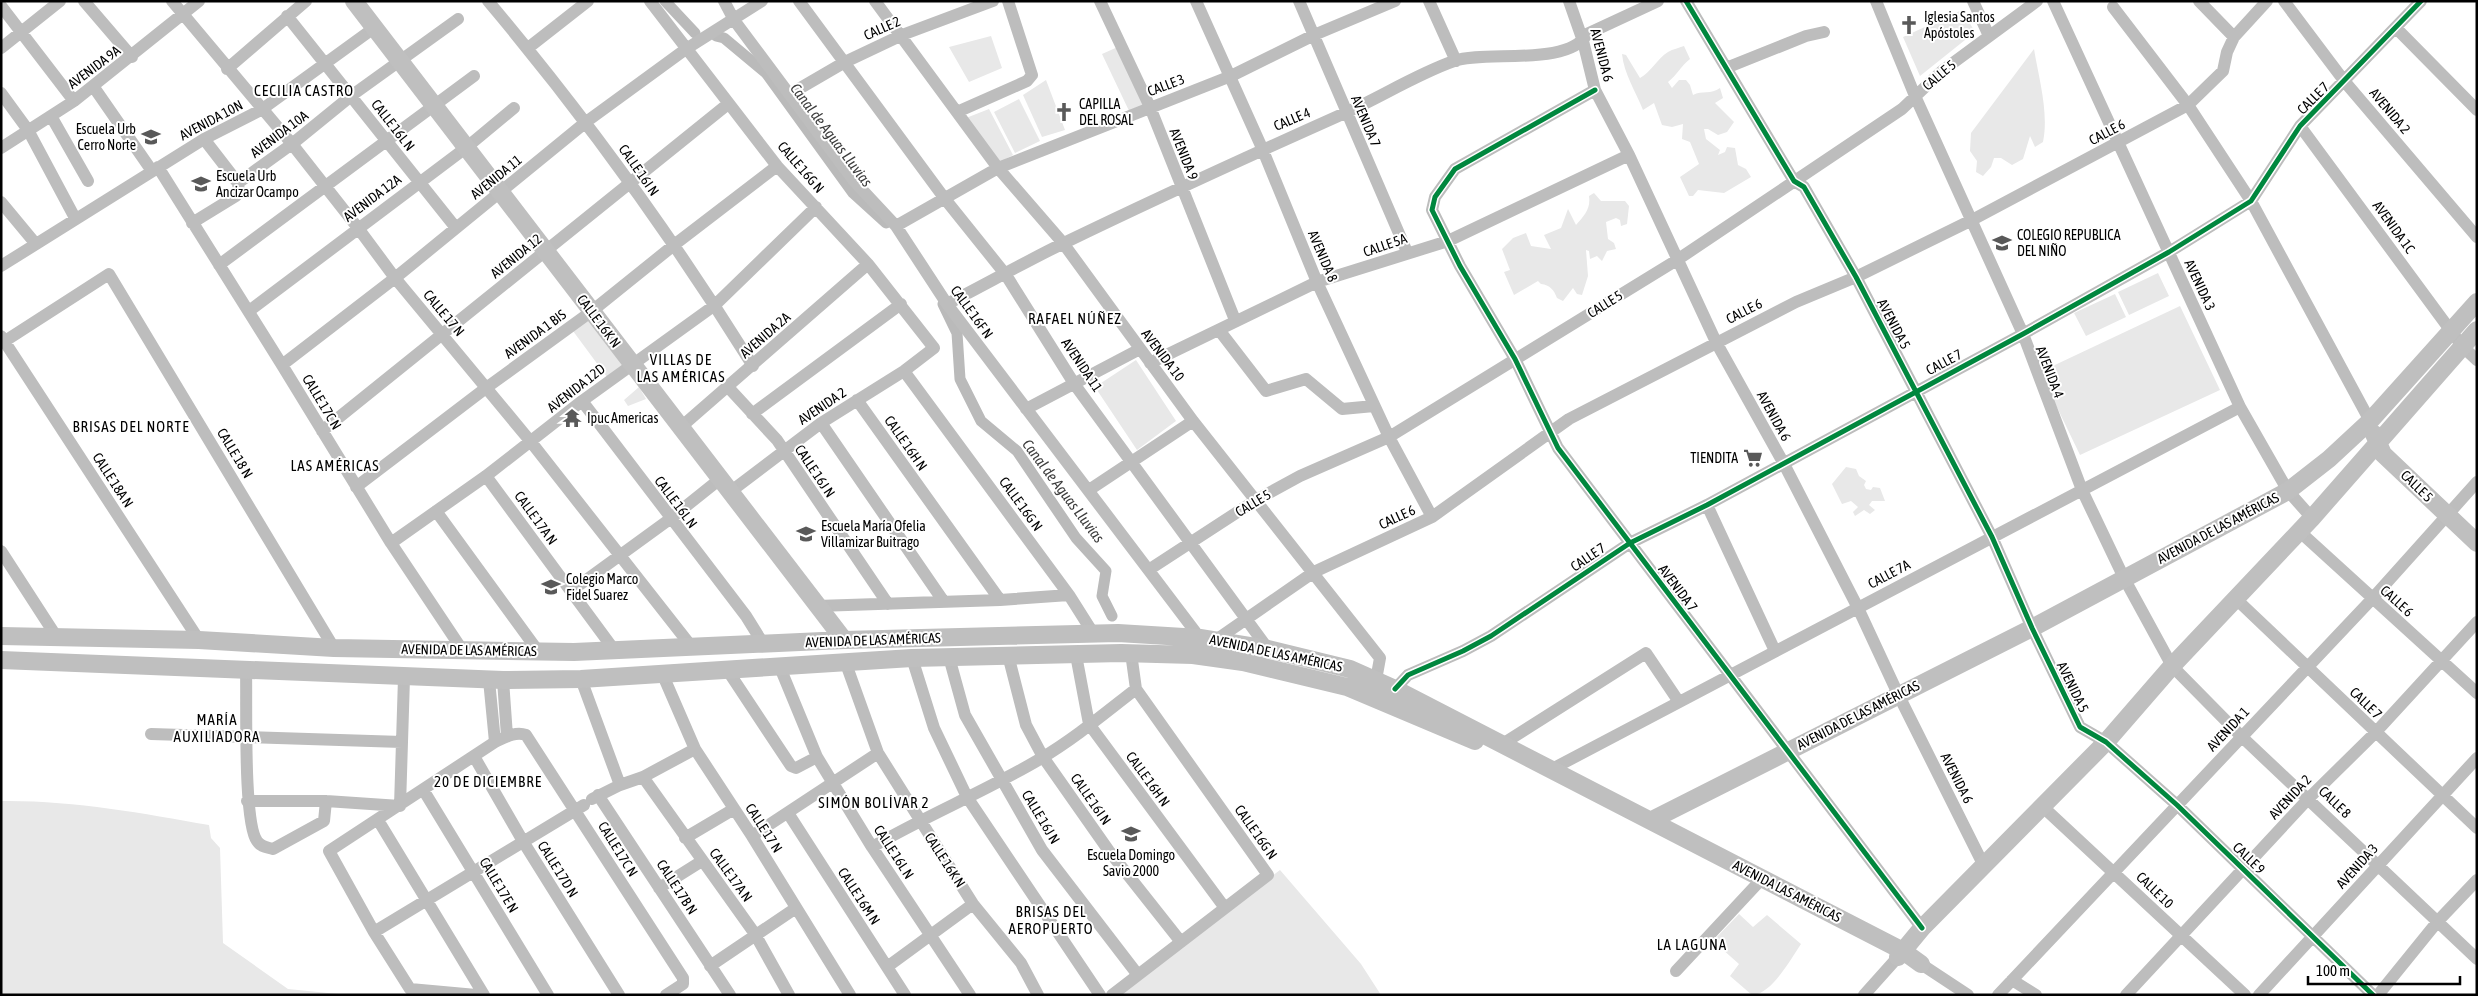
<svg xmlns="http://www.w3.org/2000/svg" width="2478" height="996" font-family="'Asap Condensed',sans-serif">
	<rect width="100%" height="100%" fill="#fff"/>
	<!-- green -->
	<path fill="#e8e8e8" d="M1962,10l13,22 -55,44 -17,-39z
		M991,36l11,32 -33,14 -20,-35z
		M1120,46l28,61 -17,8 -29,-61z
		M1684,46l6,13c-9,7 -13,16 -22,23l4,6 7,-8h7l4,5 3,10c9,-5 18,0 27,-7l3,10 -8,5 19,19 -7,10 -9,3 -10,-6h-4l2,10 14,11 -2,5 7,-3 2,-5 8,1 3,17 8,4 5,8 -27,16 -26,-3 -5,6h-4l-9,-19 19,-13 -9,-22 -8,-3 1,-15 -11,3 -10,-2 -8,-22 -11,7c-7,-18 -19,-36 -21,-56l4,1 14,23c12,-7 17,-19 28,-26 5,-3 11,-4 16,-6z
		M2034,49c5,30 15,64 9,93l-8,5 -5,-11 -7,23 -11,6 -11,-7h-7l-3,9 -8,9 -7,-4 1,-11 -7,-10 1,-18z
		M1046,80l19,50 -23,7 -19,-42z
		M1019,99l21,42 -25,12 -21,-41z
		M989,109l24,46 -15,8 -32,-45z
		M1594,193l7,8h24l4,5 -2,18 -6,2 -1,-6 -4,-2 -10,4 2,17 6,4 2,6 -9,2 -5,10 -5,-5 -7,3 -1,-8 -3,-1 2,26 -6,19 -5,-1 -4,-6 -10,13 -6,-3c-3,-8 -7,-13 -16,-14l-3,-3 -24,14 -10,-23 6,-2 -8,-21 11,-11 13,-5 5,13 20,3 -7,-14 17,-7 7,-19 8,16c8,-9 15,-16 13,-29z
		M2158,273l11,23 -40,19 -11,-23z
		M2115,294l11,23 -40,19 -12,-23z
		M2180,306l40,84 -140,65 -40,-83z
		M590,319l37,46 -20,12 -34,-46z
		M1136,360l40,61 -39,29 -42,-63z
		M639,387l7,12 -18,7 -4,-6z
		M1846,467l10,2 3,7 7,5 -2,4 2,4 5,1 2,-3 7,1 5,13h-13l-3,4 6,5 -5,4 -6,-4 -9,6 -2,-4 5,-5 -7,-6 -9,3 -10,-20z
		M1,801c70,-1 140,12 208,24l2,13 9,10 3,95 65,46 60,6h-347z
		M1280,870l81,94 20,31h-268z
		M1739,914l14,13 14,-12 34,29c-10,15 -30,51 -49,51l-22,-19 9,-12 -26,-23z"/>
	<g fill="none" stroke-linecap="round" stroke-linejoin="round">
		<!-- canal -->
		<path stroke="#bababa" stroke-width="11" d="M665,1l30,32
			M716,36l8,2 42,35 87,120 33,30
			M943,304l14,29 3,46 21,42 36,30 59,87 30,33 -4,25 10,20"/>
		<!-- street -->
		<path stroke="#bdbdbd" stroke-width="12" d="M84,1l48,56
			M172,1l120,143 66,84 37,50 136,164 160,204
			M488,1c97,115 185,237 265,365
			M650,1l127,165 91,98 66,84 -30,23 -83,52 -91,69
			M724,1l10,19 120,161 42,45 51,78 253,334
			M799,1l146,198 61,76 69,110 193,264
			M875,1l123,167 65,75 130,178 187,237 -4,22
			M1100,1l50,106 85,213
			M1196,1l66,147 55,134 72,155 43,80
			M1299,1l108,251
			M1429,1l27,60
			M1569,1l14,40 12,49 34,65 87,187 68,122 74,144 40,86 86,172
			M1686,1l108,180 10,6 52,90 136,260 40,91 48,99 26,15 71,63 196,190
			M1876,1l39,95 108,238 59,156 42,88 48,88 70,71 235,222
			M1973,1l16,35
			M2053,1l187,406 48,84 24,27
			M2199,1l35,36
			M2284,1l61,81 132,155
			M1,6l73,95
			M2113,7l75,98 63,96 119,220
			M287,16l169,212
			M2396,28l81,82
			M1,48l59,-47
			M528,48l60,-47
			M1726,68l80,-32 18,-4
			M227,69l79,-68
			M93,86l59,85
			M1595,90l-140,79 -20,28 -3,13 28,56 55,93 43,89 364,480
			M1,93l27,37 47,88
			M790,94l55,-32 57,-27 91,-34
			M957,112l70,-31 5,-6 -24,-74
			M51,116l37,65
			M2300,126l162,220 15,14
			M1,148l73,-47 125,-100
			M158,167l124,198 109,178 72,108
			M238,183l54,-39 59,-48 107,-77
			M1,202l34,41
			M192,223l44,-27 3,-4 -1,-9 -34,-44
			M896,226l102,-58 233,-92 83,-41 81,-34
			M219,265l255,-189
			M1,266l203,-127 57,-29 113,-82
			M947,304c39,-20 78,-42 117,-61 93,-45 187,-88 281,-130 36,-16 72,-39 109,-52 31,-11 114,6 133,-27l71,-33
			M249,311l218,-164 47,-39
			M1219,330l47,61 40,-12 36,30 32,-3
			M1,336l198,304
			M5,341l104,-67 225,374
			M1150,363l167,-81 131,-41 181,-86
			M282,365l113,-87 191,-156 100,-73 76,-48
			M904,371l165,224 24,38
			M727,386l50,54 111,164
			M857,400l143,200
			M582,401l164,215 18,29
			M1026,409l114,-60
			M752,414l149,-110
			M821,423l123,179
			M681,427l187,-163
			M322,431l406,-327
			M486,476l129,175
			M356,487l130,-99 106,-77 82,-66 103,-79
			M1089,490l104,-69
			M1707,505l68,146
			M436,511l102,140
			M2299,531l178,162
			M391,543l95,-67 96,-75 133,-96 101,-98
			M1,551l55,85
			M1150,569l106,-69 44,-24 89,-39 288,-177 225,-151 40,-38 95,-70
			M571,591l99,-72 50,-40
			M2235,598l242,230
			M817,606l183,-6 69,-5
			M1216,640l98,-68 118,-55 137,-98 227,-117 60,-25 116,-57 216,-115 35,-34 4,-19 7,-15 33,-36
			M1008,655l18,70 17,32 66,94 72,91
			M1076,655l13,69 136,184
			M949,657l16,58 77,135 96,125
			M912,658l22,70 33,69 133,198
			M845,661l33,92 95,151 48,59 17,32
			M779,665l38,92 55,90 98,148
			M726,668l65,98 5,2 21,-11
			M246,669c1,30 -3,153 11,172 4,6 9,6 16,8l51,-28 2,-20
			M662,673l33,76 57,87 98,159
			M581,679l39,106
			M489,680l6,62
			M503,680l4,56
			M1395,689l13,-14 55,-24 28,-15 139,-93 77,-38 316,-171 146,-82 82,-51 49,-75 121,-125
			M151,734l251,8
			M1504,743l142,-90 33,49
			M475,758l49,85 95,152
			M1552,769l688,-362
			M643,777l112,157 34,61
			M424,791l124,204
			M598,795l132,200
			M592,799l28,-14 23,-8 52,-28
			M247,801h79l74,5 4,-128
			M2043,807l202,188
			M788,813l117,182
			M378,820l106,175
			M752,836l126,-83
			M685,838l49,-29
			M872,847c55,-32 114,-56 168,-88 34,-20 65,-46 96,-70
			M659,888l43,-27
			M374,932l210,-127
			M1921,964l47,31
			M710,966l86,-58
			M887,967l86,-63
			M1676,971l82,-88
			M2012,980l24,15
			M476,995l-66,-6 -36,-57 -45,-81 166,-109c9,-4 20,-11 31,-7l157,243v6l-17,11
			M1112,995l156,-120 -132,-186 -5,-36
			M1864,995l34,-38
			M1998,995l374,-396 105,-117
			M2126,995l183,-197 66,-65 102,-111
			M2259,995l218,-237
			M2378,995l60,-74 39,-41"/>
		<!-- secondary -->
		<path stroke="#bfbfbf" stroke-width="18" d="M354,1l490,639
			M2374,434l9,20 94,89
			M1,636l198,4 135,8 240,4 270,-12 274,-7 82,5 68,11 82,20 45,20 508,262 18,13
			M1,660l502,20 78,-1 331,-21 209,-5 72,2 50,7 104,25 128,54
			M1652,820l380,-192 256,-137 41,-32 41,-38 107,-119
			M1898,957l24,-29 184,-186 66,-76 140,-148 165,-188"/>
		<!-- cycleway casing -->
		<g stroke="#fff" stroke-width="8">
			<path id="cycleway" d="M1686,1l108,180 10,6 52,90 136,260 40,91 48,99 26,15 71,63 196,190
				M1595,90l-140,79 -20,28 -3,13 28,56 55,93 43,89 364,480
				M1395,689l13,-14 55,-24 28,-15 139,-93 77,-38 316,-171 146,-82 82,-51 49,-75 121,-125"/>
		</g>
		<!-- cycleway -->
		<use href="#cycleway" stroke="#00873e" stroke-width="5"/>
	</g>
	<!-- icons -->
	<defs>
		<g id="church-bare" transform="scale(1.5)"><path d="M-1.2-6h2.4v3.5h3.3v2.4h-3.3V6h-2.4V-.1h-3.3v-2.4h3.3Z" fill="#595959" stroke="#fff" stroke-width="2.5" paint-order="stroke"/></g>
		<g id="school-bare" transform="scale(1.5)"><path d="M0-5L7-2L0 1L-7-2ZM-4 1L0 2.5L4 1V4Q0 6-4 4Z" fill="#595959" stroke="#fff" stroke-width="2.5" paint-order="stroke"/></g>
		<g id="temple-bare" transform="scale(1.5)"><path d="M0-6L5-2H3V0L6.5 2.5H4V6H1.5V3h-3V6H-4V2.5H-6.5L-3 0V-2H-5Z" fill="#595959" stroke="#fff" stroke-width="2.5" paint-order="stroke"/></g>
		<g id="supermarket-bare" transform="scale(1.5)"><path d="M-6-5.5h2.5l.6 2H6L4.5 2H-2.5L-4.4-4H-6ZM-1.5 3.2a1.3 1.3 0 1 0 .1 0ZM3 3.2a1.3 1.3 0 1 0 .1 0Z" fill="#595959" stroke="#fff" stroke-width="2.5" paint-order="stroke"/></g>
	</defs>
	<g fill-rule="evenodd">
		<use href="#church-bare" x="1909" y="25"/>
		<use href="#church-bare" x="1064" y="112"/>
		<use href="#school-bare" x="151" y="137"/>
		<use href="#school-bare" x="201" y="184"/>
		<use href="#school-bare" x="2002" y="243"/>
		<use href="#temple-bare" x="572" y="418"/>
		<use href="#supermarket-bare" x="1753" y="458"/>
		<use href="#school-bare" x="806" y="534"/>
		<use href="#school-bare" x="551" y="587"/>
		<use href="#school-bare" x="1131" y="834"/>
	</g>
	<g text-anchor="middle" stroke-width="4" stroke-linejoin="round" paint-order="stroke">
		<!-- poi labels -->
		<g font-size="14" fill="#000" stroke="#fff" text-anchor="start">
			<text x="1924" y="22">Iglesia Santos<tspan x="1924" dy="16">Apóstoles</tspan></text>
			<text x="1079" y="109">CAPILLA<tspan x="1079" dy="16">DEL ROSAL</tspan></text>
			<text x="136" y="134" text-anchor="end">Escuela Urb<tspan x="136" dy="16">Cerro Norte</tspan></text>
			<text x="216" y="181">Escuela Urb<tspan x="216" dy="16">Ancizar Ocampo</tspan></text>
			<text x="2017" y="240">COLEGIO REPUBLICA<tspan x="2017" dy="16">DEL NIÑO</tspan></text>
			<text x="587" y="423">Ipuc Americas</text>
			<text x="1738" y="463" text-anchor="end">TIENDITA</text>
			<text x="821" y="531">Escuela María Ofelia<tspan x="821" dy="16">Villamizar Buitrago</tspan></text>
			<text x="566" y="584">Colegio Marco<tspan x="566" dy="16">Fidel Suarez</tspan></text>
			<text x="1131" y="860" text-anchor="middle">Escuela Domingo<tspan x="1131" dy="16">Savio 2000</tspan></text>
		</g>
		<!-- street labels -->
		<g font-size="14" fill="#000" stroke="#fff">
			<text transform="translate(882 28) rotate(-24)" y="5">CALLE 2</text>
			<text transform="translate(1602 55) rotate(75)" y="5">AVENIDA 6</text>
			<text transform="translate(94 67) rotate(-37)" y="5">AVENIDA 9A</text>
			<text transform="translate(1939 75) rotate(-40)" y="5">CALLE 5</text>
			<text transform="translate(1166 85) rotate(-21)" y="5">CALLE 3</text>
			<text transform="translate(2313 98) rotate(-45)" y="5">CALLE 7</text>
			<text transform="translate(2390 111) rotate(50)" y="5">AVENIDA 2</text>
			<text transform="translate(1292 119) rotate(-23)" y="5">CALLE 4</text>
			<text transform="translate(211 120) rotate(-28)" y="5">AVENIDA 10N</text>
			<text transform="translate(1366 121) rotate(67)" y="5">AVENIDA 7</text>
			<text transform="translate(393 125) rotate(52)" y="5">CALLE 16L N</text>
			<text transform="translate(2107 132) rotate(-28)" y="5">CALLE 6</text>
			<text transform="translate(279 134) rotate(-37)" y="5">AVENIDA 10A</text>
			<text transform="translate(1184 154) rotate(68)" y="5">AVENIDA 9</text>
			<text transform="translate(801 167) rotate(49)" y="5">CALLE 16G N</text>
			<text transform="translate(639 170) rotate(55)" y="5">CALLE 16I N</text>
			<text transform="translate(496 177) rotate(-39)" y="5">AVENIDA 11</text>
			<text transform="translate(372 198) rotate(-37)" y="5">AVENIDA 12A</text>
			<text transform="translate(2394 227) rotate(54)" y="5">AVENIDA 1C</text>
			<text transform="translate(1385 245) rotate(-19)" y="5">CALLE 5A</text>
			<text transform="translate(516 256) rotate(-39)" y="5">AVENIDA 12</text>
			<text transform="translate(1323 256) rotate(67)" y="5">AVENIDA 8</text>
			<text transform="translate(2200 285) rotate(65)" y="5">AVENIDA 3</text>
			<text transform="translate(1605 304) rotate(-32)" y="5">CALLE 5</text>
			<text transform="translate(1744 311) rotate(-27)" y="5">CALLE 6</text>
			<text transform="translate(972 312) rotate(54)" y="5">CALLE 16F N</text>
			<text transform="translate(444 313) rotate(50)" y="5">CALLE 17 N</text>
			<text transform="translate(599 321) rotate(53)" y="5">CALLE 16K N</text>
			<text transform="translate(1894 324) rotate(62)" y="5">AVENIDA 5</text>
			<text transform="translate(535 334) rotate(-36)" y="5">AVENIDA 1 BIS</text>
			<text transform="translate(765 335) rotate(-41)" y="5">AVENIDA 2A</text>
			<text transform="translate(1163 355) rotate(53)" y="5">AVENIDA 10</text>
			<text transform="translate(1944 362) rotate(-28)" y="5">CALLE 7</text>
			<text transform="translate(1082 365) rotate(56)" y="5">AVENIDA 11</text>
			<text transform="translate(2050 372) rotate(69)" y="5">AVENIDA 4</text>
			<text transform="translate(576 388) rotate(-38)" y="5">AVENIDA 12D</text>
			<text transform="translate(322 402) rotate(59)" y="5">CALLE 17C N</text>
			<text transform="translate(822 406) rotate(-34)" y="5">AVENIDA 2</text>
			<text transform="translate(1774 416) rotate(61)" y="5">AVENIDA 6</text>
			<text transform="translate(906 443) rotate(55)" y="5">CALLE 16H N</text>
			<text transform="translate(235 453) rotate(59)" y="5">CALLE 18 N</text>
			<text transform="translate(815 471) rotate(56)" y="5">CALLE 16J N</text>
			<text transform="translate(113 480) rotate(57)" y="5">CALLE 18A N</text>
			<text transform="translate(2417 486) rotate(44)" y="5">CALLE 5</text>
			<text transform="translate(676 502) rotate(53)" y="5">CALLE 16L N</text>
			<text transform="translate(1253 503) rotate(-31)" y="5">CALLE 5</text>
			<text transform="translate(1021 504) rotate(54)" y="5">CALLE 16G N</text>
			<text transform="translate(1397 517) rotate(-25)" y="5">CALLE 6</text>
			<text transform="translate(536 518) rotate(54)" y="5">CALLE 17A N</text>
			<text transform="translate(2218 528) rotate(-28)" y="5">AVENIDA DE LAS AMÉRICAS</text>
			<text transform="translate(1588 557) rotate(-34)" y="5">CALLE 7</text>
			<text transform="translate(1889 574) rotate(-28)" y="5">CALLE 7A</text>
			<text transform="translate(1678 588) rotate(53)" y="5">AVENIDA 7</text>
			<text transform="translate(2397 601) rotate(42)" y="5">CALLE 6</text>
			<text transform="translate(873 640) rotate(-2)" y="5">AVENIDA DE LAS AMÉRICAS</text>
			<text transform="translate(469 650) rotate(1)" y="5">AVENIDA DE LAS AMÉRICAS</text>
			<text transform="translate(1276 653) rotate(12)" y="5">AVENIDA DE LAS AMÉRICAS</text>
			<text transform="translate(2073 687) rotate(64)" y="5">AVENIDA 5</text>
			<text transform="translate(2366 703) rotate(44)" y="5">CALLE 7</text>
			<text transform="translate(1858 715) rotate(-27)" y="5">AVENIDA DE LAS AMÉRICAS</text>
			<text transform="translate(2228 729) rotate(-47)" y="5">AVENIDA 1</text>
			<text transform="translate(1957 778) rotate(63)" y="5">AVENIDA 6</text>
			<text transform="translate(1148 779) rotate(54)" y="5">CALLE 16H N</text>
			<text transform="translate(2290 797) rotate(-47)" y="5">AVENIDA 2</text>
			<text transform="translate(1091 799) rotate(55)" y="5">CALLE 16I N</text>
			<text transform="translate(2335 802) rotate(44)" y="5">CALLE 8</text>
			<text transform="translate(1041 817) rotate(59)" y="5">CALLE 16J N</text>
			<text transform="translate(764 828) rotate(57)" y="5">CALLE 17 N</text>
			<text transform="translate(1256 832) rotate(55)" y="5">CALLE 16G N</text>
			<text transform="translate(618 849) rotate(58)" y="5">CALLE 17C N</text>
			<text transform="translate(894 852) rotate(57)" y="5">CALLE 16L N</text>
			<text transform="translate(2249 858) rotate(44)" y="5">CALLE 9</text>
			<text transform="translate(945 860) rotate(57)" y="5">CALLE 16K N</text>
			<text transform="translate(2357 866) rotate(-48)" y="5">AVENIDA 3</text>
			<text transform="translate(558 869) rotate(58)" y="5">CALLE 17D N</text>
			<text transform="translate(731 875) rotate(54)" y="5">CALLE 17A N</text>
			<text transform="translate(499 885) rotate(59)" y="5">CALLE 17E N</text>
			<text transform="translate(677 887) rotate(57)" y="5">CALLE 17B N</text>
			<text transform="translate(2155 890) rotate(44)" y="5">CALLE 10</text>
			<text transform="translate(1787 891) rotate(27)" y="5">AVENIDA LAS AMÉRICAS</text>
			<text transform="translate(859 896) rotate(57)" y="5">CALLE 16M N</text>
		</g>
		<!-- neighbourhood labels -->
		<g font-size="15" letter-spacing="1" fill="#000" stroke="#fff">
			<text x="304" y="96">CECILIA CASTRO</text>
			<text x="1075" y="324">RAFAEL NÚÑEZ</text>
			<text x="681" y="365">VILLAS DE<tspan x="681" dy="17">LAS AMÉRICAS</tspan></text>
			<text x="131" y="432">BRISAS DEL NORTE</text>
			<text x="335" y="471">LAS AMÉRICAS</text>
			<text x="217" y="725">MARÍA<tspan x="217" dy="17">AUXILIADORA</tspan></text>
			<text x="488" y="787">20 DE DICIEMBRE</text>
			<text x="874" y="808">SIMÓN BOLÍVAR 2</text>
			<text x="1051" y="917">BRISAS DEL<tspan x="1051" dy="17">AEROPUERTO</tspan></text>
			<text x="1692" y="950">LA LAGUNA</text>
		</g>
		<!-- water labels -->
		<g font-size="15" font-style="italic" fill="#3d3d3d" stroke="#fff">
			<text transform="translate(831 135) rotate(53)" y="5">Canal de Aguas Lluvias</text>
			<text transform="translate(1063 491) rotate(53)" y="5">Canal de Aguas Lluvias</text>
		</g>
	</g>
	<!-- border -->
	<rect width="2478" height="996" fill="none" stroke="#000000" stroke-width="5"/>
	<!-- scale -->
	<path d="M2308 976v8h152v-8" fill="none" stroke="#000000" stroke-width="2.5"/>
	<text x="2316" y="976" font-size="15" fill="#000000" stroke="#ffffff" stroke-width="4" paint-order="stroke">100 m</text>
</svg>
